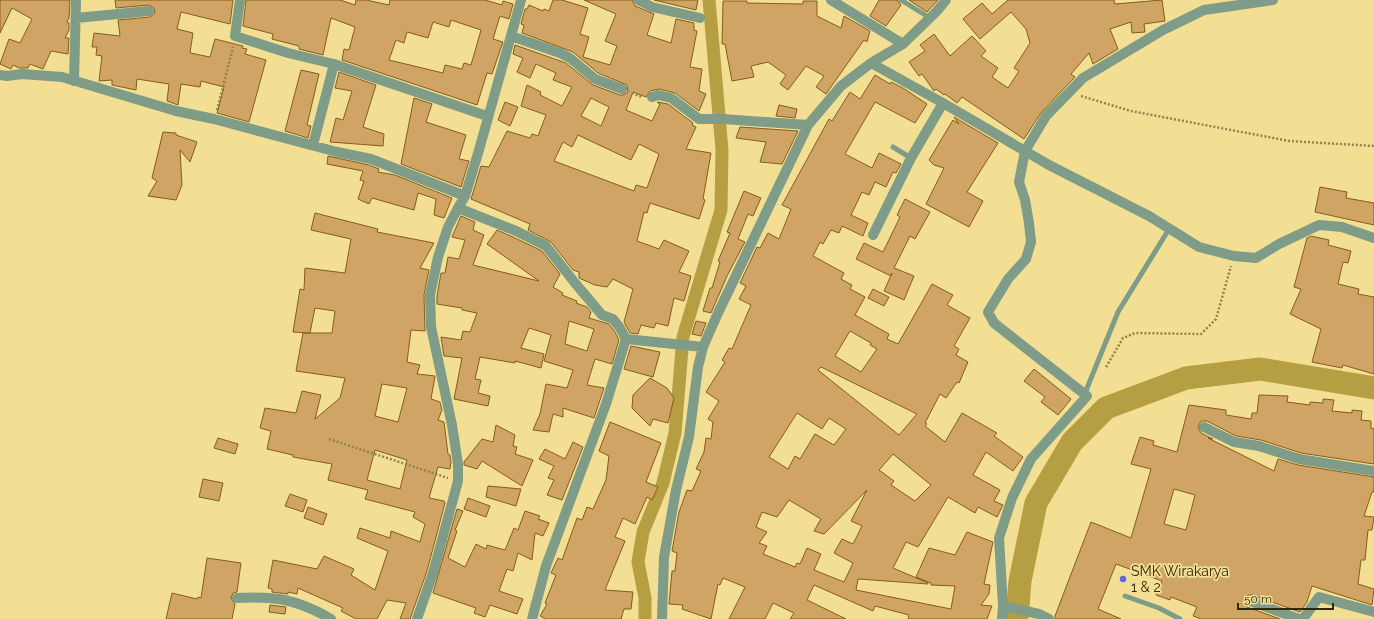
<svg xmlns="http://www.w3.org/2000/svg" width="1374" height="619" font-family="Raleway,sans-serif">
	<rect width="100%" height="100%" fill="#f2df93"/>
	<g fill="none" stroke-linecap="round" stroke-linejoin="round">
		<!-- canal -->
		<path stroke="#b69f43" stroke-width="13" d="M645,619v-21l-7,-36 5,-30 20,-49 12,-50 8,-96 38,-127 1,-60 -13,-150"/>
		<!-- river -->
		<path stroke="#b69f43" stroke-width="23" d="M1017,619l3,-38 16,-78 36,-61 34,-34 80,-30 74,-9 114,19"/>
	</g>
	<!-- building -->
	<path fill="#d0a464" stroke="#855d17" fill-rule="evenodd" d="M0,0h70l-1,18 -2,4 2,1v7l-4,8h4l-1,16 -17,-3 -8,18 -13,-5 -2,4h-9l-6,-3 -2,4 -11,-5 9,-25 11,4 12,-24 -20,-11 -12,25z
		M115,0h118l-3,24 -49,-12 -4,17 16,4 -3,20 20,4 5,-18 28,7 -1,2 5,1 -2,5 21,6 -17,62 -32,-9 7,-26 -23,-6 -1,6 -19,-3 -3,21 -11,-4 2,-17 -32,-5 -1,11 -24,-5v-5l-13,1 3,-25 -6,-1 1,-8h-5l2,-14 26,3 -2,-16 32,-3 5,-4 -1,-5 -5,-3 -33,3z
		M246,0h94l15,5 1,-5h10l23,5 1,-5h95l17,5 1,-4 10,3 -4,15 -9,-3 -7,23 10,3 -11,32 -5,-1 -10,32 -135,-45 2,-11 5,1 6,-23 -24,-9 -8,37 -24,-6v-3l-27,-7 1,-5 -30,-8zM451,20l30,10 -10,35 -7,-2 -2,6 -17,-4 -2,8 -54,-13 7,-20 8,3 3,-11 21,6 5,-16 16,5z
		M553,0h9l26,8 -8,26 9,3 -6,20 27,8 7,-19 -12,-5 11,-27 -32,-14h48l3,6 19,8 -7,21 24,8 5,-24 18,4v7l3,1 -7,36 12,2 -3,22 7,3 -7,17 -24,-18 -16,-4 -9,2 -4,6 -13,-5 -7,18 26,11 8,-17 -3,-2 11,2 25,19 -1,2 4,2 -10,22 25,4 -8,46 2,1 -6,19 -49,-16 -3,10 -3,-1 -7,29 22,8 5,-9 25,11 -10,21 12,4 -7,25 -10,-3 -6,28 -12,-3 -2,5 -13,-3 -3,9 -8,-1 -6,-11 9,-33 -20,-10 -6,8 -12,-2 -16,-7v-6l-6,-2 -22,-28 -23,-12 2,-6 -59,-25 10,-33 8,1 18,-36 23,7 2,-4 6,2 8,-21 -25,-9 6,-21 14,7 -1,3 22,11 10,-19 -19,-7 3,-7 -20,-9 -6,14 -13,-6 6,-14 -10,-4 2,-9 51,18 27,22 27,10h3l5,-3 -1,-7 -29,-12 -25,-21 -51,-19 2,-8 -3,-1 4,-15h2l2,-4 14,6 1,-2 5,2zM591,98l18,9 -8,19 -20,-10zM578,135l53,25 8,-16 20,10 -12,34 -11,-3 -2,6 -80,-30 9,-19 9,5z
		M654,0h44l-2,10z
		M879,0h18l4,5 -15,21 -16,-10z
		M909,0h29l-11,12z
		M1008,0h106l1,4 47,-4 3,21 -21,3 1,8 -13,1 -1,-11 -21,7 8,20 -25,15 -4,-11 -18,21 4,3 -1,1 -33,35 -17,26 -62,-42 -5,6 -12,-9 -1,1 -8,-6 -2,2 -12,-17 -3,2 -10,-14 16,-11 -5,-6 14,-11 16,22 22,-20 14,15 -5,5 17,12 -6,9 16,11 11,-17 -5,-3 16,-25 -4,-14 -15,-17 -31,27 -17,-20 19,-16 10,11z
		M723,1h24v2l56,1v-3h14v15l24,12 3,-12 26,15 -3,11 -3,-2 -38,54 -10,-7 8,-11 -18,-10 -18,24 -8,-6 6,-9 -18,-13 -17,4 3,11 -22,4 -7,-37h-3z
		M301,70l18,4 -12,51 4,1 -3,12 -23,-7z
		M339,72l37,13 -13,42 21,7 -1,12 -53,-4 6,-24 7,2 9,-29 -17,-3z
		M875,75l15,9 1,-2 12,6 24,16 -12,19 -40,-21 -30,52 27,14 7,-15 22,11 -5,9 -3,-1 -7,15 -11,-5 -6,13 -7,-3 -11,23 17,8 -5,13 -21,-10 -3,7 -8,-3 -8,14 -3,-2 -7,14 31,17 -3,6 11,6 -2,4 15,8 -10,18 34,19 -2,5 11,5 34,-60 21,11 -6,10 23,13 -16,28 5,3 -3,6 12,7 -9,21 -2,-1 -11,16 -6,-4 -15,29 2,1 -2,2 20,16 17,-29 35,20 -3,3 29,21 -10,14 -27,-19 -13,23 27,15 -6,11 9,4 -6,12 -19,-10 -3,6 -27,-16 -30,50 -12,-5 -13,26 35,15v1l-70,-5 -2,11 95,19 4,-23 -24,-1v-2l-15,-6 13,-29 26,7 12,-23 26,10 -9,42 6,1 -1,9 -8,11 11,1 -5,13h-79l1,-4 -34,-9 -2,5 -59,-26 -7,15 39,19h-56l4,-6 -21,-10 -8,16h-36l16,-32 -22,-9 -3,7 -2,-1 -7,35 -29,-10 1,-4 -14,-1 3,-33h3l2,-18 -5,-2 7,-39 8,-22 5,1 9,-20 -5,-2 8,-17 2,-14 5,1 2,-17 -5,-3 11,-18 -13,-9 19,-30 -3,-2 7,-12 3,1 19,-44 -12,-6 7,-13 -6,-3 17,-36 3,1 8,-15 11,6 12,-30 -9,-4 47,-86 3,2 18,-29 10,7zM850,331l21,12 -1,2 7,4 -16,23 -26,-16zM821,367l96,47 -18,21 -81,-65zM797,413l25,16 7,-11 17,11 -12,16 -19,-11 -15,25 -5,-3 -7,13 -19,-12zM893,454l38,31 -16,16 -24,-16 3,-4 -15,-11zM867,490l-16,31 11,5 -9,18 -11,-5 -8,14 19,10 -9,19 -30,-12 7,-16 -14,-6 -7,16 -3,-1 -2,4 -32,-13 4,-8 -8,-3 8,-11 -11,-5 6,-15 15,5 12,-17 32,19 -7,12 10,3z
		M414,98l18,6 -6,18 40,13 -7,24 10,2 -8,26 -60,-23z
		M505,102l13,5 -8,19 -12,-6z
		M779,105l18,4 -2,9 -19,-2z
		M954,117l44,26 -31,49 16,9 -14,26 -43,-23 18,-36 -10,-3 -5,-5 24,-40 6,4z
		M740,127l58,4 -16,33 -22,-2 6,-20 -30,-4z
		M163,132l13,1v2l21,7 -7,20 -10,-12 2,35 -6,15 -28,-4 9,-15 -5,-3z
		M328,156l41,9 10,4 -1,3 17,3 57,23 -8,20 -10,-3 2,-16 -18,-6 -4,17 -42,-12 -3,6 -11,-5 6,-18 -4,-1 3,-9 -36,-7z
		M1320,187l27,5 -1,6 28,5v22l-59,-13z
		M744,191l17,7 -8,18 -5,-2 -10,25 7,3 -18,34 -16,37 -8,-2 7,-23h2l8,-26 -2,-1 12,-28 -3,-1z
		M905,199l25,13 -15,27 -5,-3 -16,32 20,8 -10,24 -20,-9 8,-18 -1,3 -35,-17 8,-16 19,9 17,-35 -3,-2z
		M315,213l63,16 -1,3 57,11 -14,25 9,2 -5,25 1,36 -14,-1 -4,32 13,3 -3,9 18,2 -4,23 9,3 2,8 -4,10 6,2 4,32 2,1 1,7 -1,7 -12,-2 -9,31 15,3 1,2 -18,68 -17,48h-10l6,-16 -19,-3 -10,19h-21l-15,-8 2,-3 -45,-20 -1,6 -9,-2v2l-16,-2v-3l-4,-1 5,-28 44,9 7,-13 30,13 -3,6 24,15 13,-39 -31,-13 3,-10 30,10 1,-7 29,11 5,-18 -12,-7 2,-5 -50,-13 3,-9 -40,-10 4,-16 -39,-7v-2l-26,-6 4,-18 -11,-3 5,-20 31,5 6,-22 19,4 -6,24 25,-21 5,-20 -49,-7 7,-38h7l-17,-1 7,-43 4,1 1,-22 40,5 6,-34 -40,-9zM315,308l20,3 -3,22h-22zM382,384l25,4 -9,34 -23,-6zM375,450l32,10 -7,29 -33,-9z
		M461,216l14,6 -2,8 11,5 -11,30 66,16 -52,-37 10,-14 16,7 29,14 18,23 -7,13 10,6 -1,2 15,6 -1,2 11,4 4,5 -2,6 20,6 6,8 4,8 -7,24 -17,-5 -8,26 17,3 -10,30 -31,-10v9l-10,-3 -4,18 -16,-2 7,-16 6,-30 21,4 6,-18 -29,-9 7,-26 -22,-7 -8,20 23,6 -3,14 -26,-7v2l-35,-6 -5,22 6,1 -3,13 12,3 -2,10 -34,-7 8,-41 -18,-2 -3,-19 20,3 2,-9 7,1 7,-19 -15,-3v-2l-25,-4v-8l4,-23h4l3,-16 11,2 6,-19 -13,-3zM569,321l25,8 -7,22 -22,-7z
		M1311,236l18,4 -1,5 23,6 -3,12 -5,-1 -5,22 21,5 -1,5 16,3v77l-31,-9 -1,3 -30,-6 9,-33 -31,-15 11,-25 -7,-2 13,-49z
		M873,289l16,8 -5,9 -16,-8z
		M696,321l10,2 -5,13 -9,-2z
		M631,346l29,6 -7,25 -29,-8z
		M1034,369l37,30 -13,16 -17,-13 4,-5 -21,-16z
		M650,378l17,10 7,10 -6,25 -15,-4 -3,7 -18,-18 1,-13z
		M1259,395l29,1 -1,6 23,3v-3l13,1v-4l11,1 -2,11 20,2v-3l10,1 -1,9 10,1v7l3,1v35l-73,-11 -40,-13 -25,-4 -29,-15h-6l-3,6 3,6 12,6 -5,-1 66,33 4,-12 20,6 76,12v15h-2l-8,24 10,1 -2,13h-4l-3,30h-4l-3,24 16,5 -2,16 -60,-19 -5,16 -7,10 -48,-17h-3l-5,3v4l3,5 33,12h-79l-8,-3 4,-9 -26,-10 -1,3 -14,-5 6,-14 -46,-17 -18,45 23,10h-66v-3l36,-94 40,16 20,-69 -20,-5 9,-27 14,4 -1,4 24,7 12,-47 37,5v5l25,4 1,-6h5zM1174,489l21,6 -9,35 -22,-6z
		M610,422l51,21 -15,39 12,5 -6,13 -5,-3 -12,27 -12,-6 -8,19 10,4 -20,49 28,2 -2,17h-7l-3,10h-75l-6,-3 7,-12 -2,-1 11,-28 -5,-2 7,-15 4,2 15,-42 5,2 5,-13 6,2 13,-29 3,-24 -10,-5z
		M496,425l19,10 -2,11 4,1 -2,7 18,6 -11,26 -40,-25 -5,8 -13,-4v-3l18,-23 11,3z
		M218,438l20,6 -3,10 -21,-6z
		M573,442l10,5 -21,53 -15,-5 7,-15 -6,-2 6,-12 -15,-7 6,-10 20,10z
		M203,479l20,4 -4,18 -20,-4z
		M488,486l33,3 -5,17 -30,-9z
		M290,494l17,6 -4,12 -18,-6z
		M468,498l22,8 -4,11 -22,-8z
		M308,507l19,7 -4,11 -19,-7z
		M457,509l6,2 -8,19 2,1 -9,27 17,9 11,-23 10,5 1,-4 18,5 9,-22 4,2 7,-19 15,5 -2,3 11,4 -6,13 -8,-3 -3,27 -14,-7 -5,18 -6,-2 -8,22 24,8 -6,15 -27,-9 -5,12 -11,-4 2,-5 -43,-15z
		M207,558l34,5 -4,29 -4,1 -2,5 4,6 -3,15h-66l6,-26 25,6 1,-2 3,1z
		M270,605l16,2 -1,7 -16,-2z"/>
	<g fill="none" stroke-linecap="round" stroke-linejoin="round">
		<!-- path -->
		<path stroke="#90834d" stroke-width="2.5" stroke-dasharray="2 2" stroke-linecap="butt" d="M632,93l10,4
			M1081,96l50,15 158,30 85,5
			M217,110l16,-63
			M1106,367l17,-29 12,-5 66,1 15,-15 15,-53
			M329,439l119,39"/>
		<!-- service -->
		<path stroke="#7e9c88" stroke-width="5" d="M901,0l29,18
			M893,147l18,11
			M1085,393l33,-81 51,-83
			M1125,596l34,12 21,11"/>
		<!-- minor -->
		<path stroke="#7e9c88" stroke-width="10" d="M240,0l-5,36 53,17 46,11 153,52
			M521,0l-42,150 -14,46 -7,12 58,23 30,15 29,37 27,32 11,4 7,9 6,11 77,8
			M638,0l14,7 48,11
			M831,0l72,44
			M76,18l73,-7
			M511,36l49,17 10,5 25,21 27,10
			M871,63l72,40 106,62 100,51 50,31 35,9 22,2 23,-14 40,-19 23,2 32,11
			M0,75l7,1 15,-2 40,3 114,34 38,8 123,33 34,7 94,37
			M74,81l2,-81
			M652,97l6,-2 13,3 28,21h24l85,6
			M313,145l21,-81
			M873,235l38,-77 32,-55
			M1204,427l30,15 25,4 40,13 75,12
			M237,598c38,-2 60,1 94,21
			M1250,601l49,18
			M1003,606l36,8 10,5
			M417,619l16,-46 25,-92v-17l-6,-39 -21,-98 -1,-32 8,-38 10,-30 10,-19
			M532,619l14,-53 60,-162 20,-65
			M662,619l2,-62 12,-67 13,-53 9,-70 5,-20 15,-34 90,-188 33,-39 30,-23 32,-19 33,-32 10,-12
			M1002,619l1,-13 -4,-68 13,-40 19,-39 56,-63 -93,-73 -6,-11 20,-33 18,-20 5,-17 -2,-19 -4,-23 -6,-18 6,-31 21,-35 37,-38 80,-48 41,-20 69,-10
			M1303,619l16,-22 55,15"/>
	</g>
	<!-- markers -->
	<circle fill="#5d67df" stroke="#f2df93" stroke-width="1.5" cx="1123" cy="579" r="4"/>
	<g text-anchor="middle" stroke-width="3.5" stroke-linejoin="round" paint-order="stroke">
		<!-- poi labels -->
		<g font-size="14" fill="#2f2808" stroke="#f2df93" text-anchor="start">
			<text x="1131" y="576">SMK Wirakarya<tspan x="1131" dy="16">1 &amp; 2</tspan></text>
		</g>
	</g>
	<!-- scale -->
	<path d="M1238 603v6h95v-6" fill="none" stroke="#2f2808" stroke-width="2"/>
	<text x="1244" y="603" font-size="12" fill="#2f2808" stroke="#f2df93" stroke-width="3" paint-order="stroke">50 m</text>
</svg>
